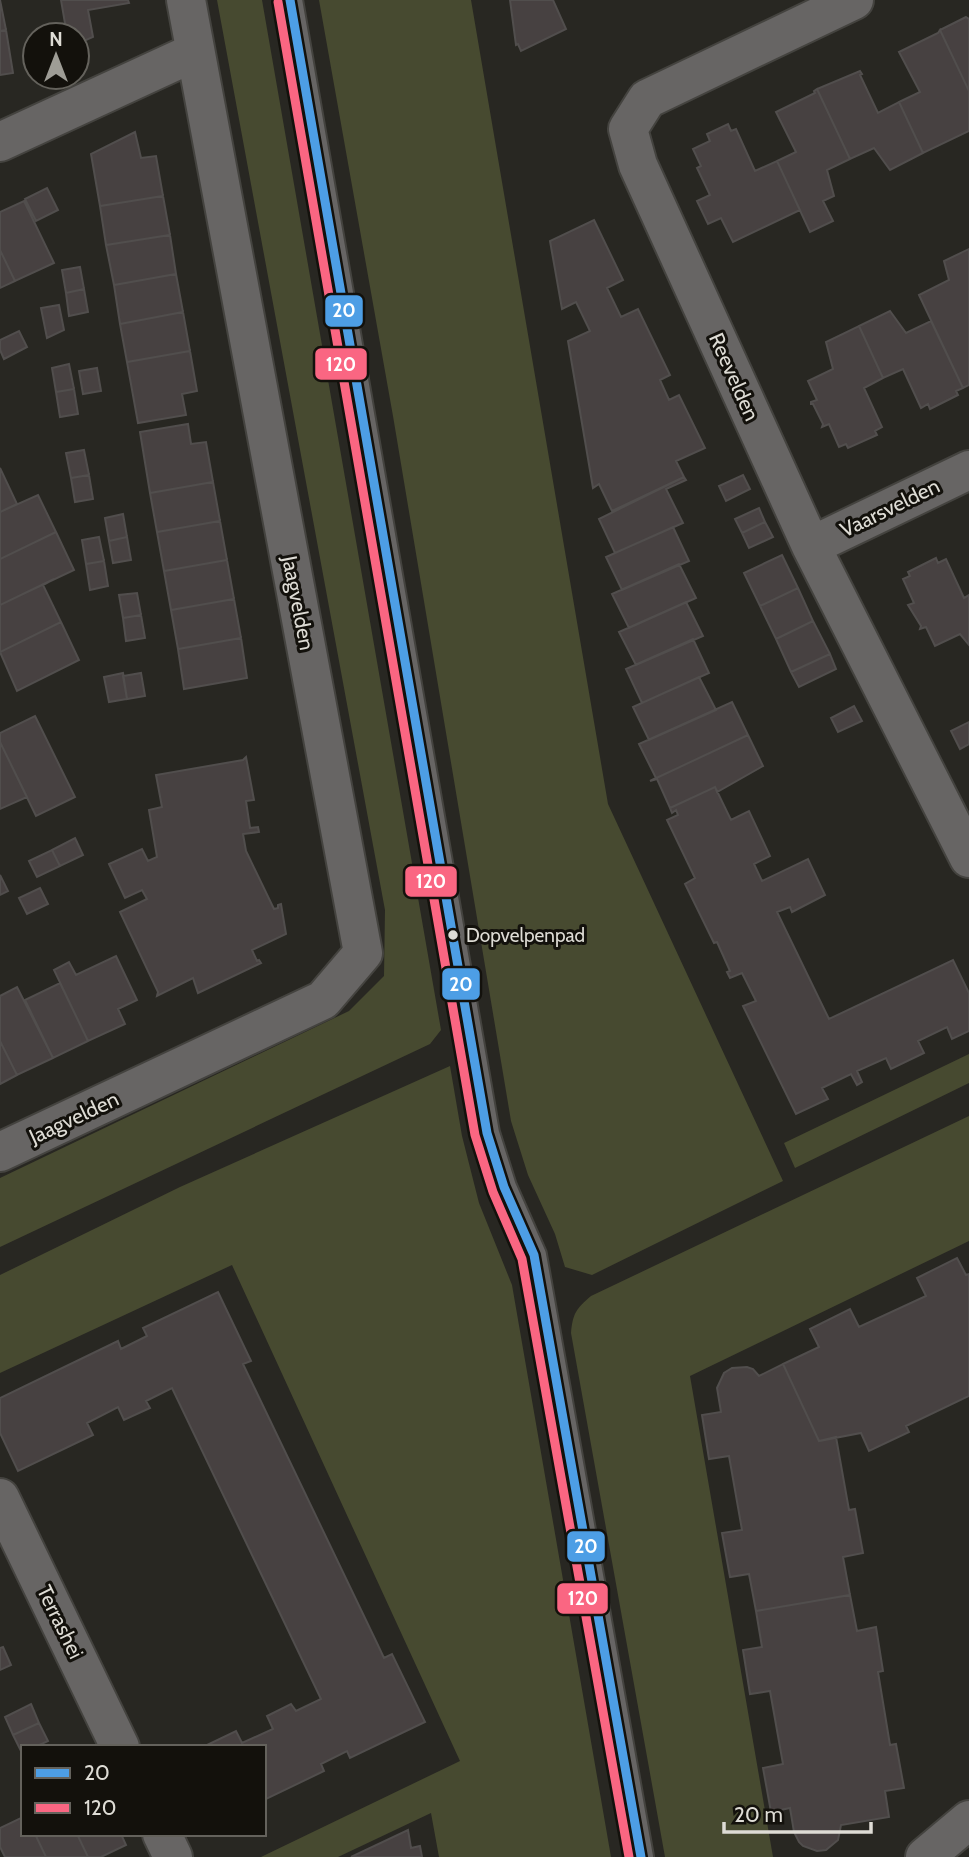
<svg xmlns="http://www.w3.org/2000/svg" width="969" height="1857" font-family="Cabin,sans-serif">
	<rect width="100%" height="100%" fill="#282722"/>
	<!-- green -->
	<path fill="#474a30" d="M217,0h45l179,1030 -11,14 -430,203v-69l349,-167 35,-35 1,-66z
		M319,0h152l137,804 175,377 -191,94 -27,-8 -10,-33 -27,-59 -17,-54 -118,-705z
		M969,1054v29l-174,85 -11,-25z
		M450,1066l12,70 17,67 33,82 99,572h-172l-8,-44 -93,44h-77l199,-96 -228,-496 -232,108v-98l180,-88z
		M969,1116v125l-279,135 83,481h-108l-94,-524c2,-20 5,-24 20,-37z"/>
	<!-- building -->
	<path fill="#474141" stroke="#514e4d" stroke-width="2" d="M0,0l6,30 -6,1z
		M61,0h67l1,3 -41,7 5,27 -16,7v-9h-10z
		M510,0h43l13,29 -45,22 -3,-7 -2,1z
		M966,17l3,2v72l-29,-61z
		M6,30l7,43 -13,2v-44z
		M940,30l29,61v40l-46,22 -24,-51 21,-10 -21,-40 39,-19z
		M860,71l2,3 -2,1 18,38 21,-11 24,51 -33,17 -16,-22 -24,11 -33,-70z
		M817,89l33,70 -23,11 7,26 -11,5 10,20 -23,11 -33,-71 19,-9 -20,-40 39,-19 -1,-2z
		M728,124l3,7 5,-2 19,42 22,-10 23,49 -67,32 -12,-24 -13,6 -11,-23 13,-6 -13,-27 4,-2 -8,-17 17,-8 -3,-7z
		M135,132l6,26 15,-2 7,40 -63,10 -9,-52z
		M47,188l11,22 -22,11 -11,-22z
		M163,196l7,39 -64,10 -6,-39z
		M24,201l30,62 -39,18 -15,-31v-38z
		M594,220l29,60 -16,8 14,29 17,-8 32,66 -10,5 9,20 10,-5 26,53 -29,13 8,16 -72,34 -13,-27 -6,4 -25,-147 22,-10 -14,-29 -14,7 -12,-68z
		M170,235l6,39 -62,11 -8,-40z
		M969,249v136l-6,3 -44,-93 30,-15 -5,-19z
		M0,250l15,31 -15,7z
		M80,267l4,22 -18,4 -4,-23z
		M176,274l7,38 -63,12 -6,-39z
		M84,289l4,23 -19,4 -3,-23z
		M59,305l5,25 -17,8 -6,-30z
		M890,311l16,22 25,-12 32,67 -7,3 2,4 -28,14 -2,-5 -7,4 -18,-39 -20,9 -24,-52z
		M183,312l7,39 -63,11 -7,-38z
		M859,326l24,52 -19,10 18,39 -7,4 2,4 -29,13 -2,-4 -7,3 -10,-23 -7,3 1,-3 -10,-20h-2v-2l6,-2 -9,-19 25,-12 -7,-27z
		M19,331l8,16 -23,12 -4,-9v-10z
		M190,351l7,40 -15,3 4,21 -48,8 -11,-61z
		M69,364l5,25 -18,3 -4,-24z
		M97,368l4,23 -18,3 -4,-23z
		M74,389l4,25 -18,3 -4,-25z
		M188,424l3,20 15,-2 7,40 -63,11 -10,-61z
		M84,450l5,25 -18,3 -5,-25z
		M0,468l17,36 -17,8z
		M89,475l4,24 -18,3 -4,-24z
		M743,475l7,14 -24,12 -7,-15z
		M684,477l2,3 -20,9 17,34 -68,30 -16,-34z
		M213,482l7,39 -63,11 -7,-39z
		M38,495l18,37 -56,27v-47z
		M759,508l6,14 -23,11 -7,-14z
		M123,514l4,23 -18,4 -4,-23z
		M220,521l7,39 -63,11 -7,-39z
		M765,522l8,15 -24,11 -7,-15z
		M673,527l16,34 -67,29 -16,-33z
		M56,532l18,38 -74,35v-46z
		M99,537l5,24 -18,3 -4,-24z
		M127,537l4,23 -18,3 -4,-22z
		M782,555l16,33 -38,18 -16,-33z
		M936,558l2,5 8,-4 18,39 5,-3v50l-9,-11 -25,12 -9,-19 -6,2 1,-3 -13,-21 6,-2 -11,-24 7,-3 -2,-4z
		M227,560l7,39 -63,11 -7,-39z
		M104,561l4,25 -18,4 -4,-26z
		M679,564l17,34 -67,30 -17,-34z
		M54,579l-11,6 18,37 -61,30v-47z
		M798,588l15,33 -37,18 -16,-33z
		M137,593l4,22 -18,3 -4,-23z
		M234,599l7,39 -63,11 -7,-39z
		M686,602l17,34 -67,29 -17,-33z
		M141,615l4,23 -19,3 -3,-23z
		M813,621l17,33 -39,18 -15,-33z
		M61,622l18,38 -62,31 -17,-39z
		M241,638l6,40 -63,11 -6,-40z
		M693,639l16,34 -67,30 -16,-34z
		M830,654l6,15 -37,18 -8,-15z
		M123,673l4,26 -18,3 -5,-25z
		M141,673l4,23 -18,3 -4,-23z
		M699,677l17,33 -67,30 -16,-33z
		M732,702l16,33 -98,46 6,-3 -17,-34z
		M854,706l8,15 -24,11 -7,-14z
		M35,716l40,81 -39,19 -36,-74v-9z
		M969,722v22l-9,5 -9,-18z
		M748,735l15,31 -46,26 -2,-5 -45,21 -13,-29 -7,2z
		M0,742l27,55 -27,12z
		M246,757l8,43 -8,1 4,27 8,-1 1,5 -16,2 3,17 28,58 4,-1v-3l3,-1 5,30 -34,16 5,11 2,-1 2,3 -63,30 -5,-15 -36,18 1,-4 -38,-80 27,-13 -5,-9 -17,8 -16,-34 33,-15 6,12 9,-4 -8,-47 13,-3 -6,-32 87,-15z
		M715,787l16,33 18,-9 21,45 -16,8 8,17 46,-22 17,36 -33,17 -2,-5 -13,5 52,107 124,-59 16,33v38l-17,8 -5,-12 -29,14 6,12 -33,16 -5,-11 -29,13 5,11 -5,3 -6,-11 -29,14 6,11 -32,15 -53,-108 13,-5 -14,-28 -12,5 -3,-6 3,-1 -13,-29 -3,1 -29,-59 10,-6 -28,-58 11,-5 -2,-5 -4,3 -2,-5z
		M75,838l8,17 -23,11 -8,-16z
		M52,850l8,16 -23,11 -8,-16z
		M0,875l8,16 -8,4z
		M40,888l8,16 -21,10 -8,-16z
		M116,956l21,44 -19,9 7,15 -37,17 -34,-71 15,-8 7,13z
		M60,983l28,58 -35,17 -28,-58z
		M17,987l36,71 -36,17 -17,-34v-45z
		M0,1041l17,34 -17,9z
		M957,1258l9,17 3,-1v122l-63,30 3,6 -40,19 -8,-18 -42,8 -36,-77 36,-17 -9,-18 40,-20 9,18 67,-31 -9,-18z
		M218,1292l33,69 -8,3 133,277 8,17 8,-4 33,68 -75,36 -3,-7 -26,13 3,7 -60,29v-53h-61l33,-16 6,12 31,-14 -6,-13 24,-12 5,7 25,-12 -149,-311 -26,13 4,7 -26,12 -6,-13 -31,16 6,12 -75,36 -18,-38v-35l118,-57 3,8 26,-13 -4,-8z
		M783,1364l36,77 17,-4 13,73 6,-1 8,44 -20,4 7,38 -94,16 -7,-37 -19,3 -8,-44 20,-3 -13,-74 -20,3 -7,-44 19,-3 -4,-24 7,-15 8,-5 15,-1 6,2 6,7z
		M850,1595l7,36 19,-4 7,44 -5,1 12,73 6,-1 8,44 -19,3 4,26 -48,8 -3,15 -12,10 -9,1 -14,-5 -4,-4 -5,-10 -4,-24 -19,4 -8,-44 20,-4 -13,-73 -20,3 -7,-44 19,-3 -6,-36z
		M3,1647l8,18 -11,5v-22z
		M31,1704l8,19 -26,12 -8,-18z
		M39,1723l9,18 -13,6h-12l-1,6 -9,-18z
		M23,1817v17h12l11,23h-41l-5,-10v-19z
		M408,1830l3,18 9,-2 2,11h-71z
		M35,1834h42l11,23h-42z
		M77,1834h44l5,11 -25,12h-13z"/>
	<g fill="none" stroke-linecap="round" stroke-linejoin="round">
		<!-- service casing -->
		<g stroke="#44433f" stroke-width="28">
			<path id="service" d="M290,0l197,1133 17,54 30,68 107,602"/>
		</g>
		<!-- minor casing -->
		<g stroke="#44433f" stroke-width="42">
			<path id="minor" d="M854,0l-207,99 -19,30 10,36 173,381 158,312
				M0,142l195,-90
				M811,546l158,-76
				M0,1152l323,-152 40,-47 -177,-953
				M0,1498l120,249
				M162,1834l11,23
				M925,1857l44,-37"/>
		</g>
		<!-- service -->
		<use href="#service" stroke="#676564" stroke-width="24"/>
		<!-- minor -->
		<use href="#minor" stroke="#676564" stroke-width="38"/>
		<!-- bus-1 casing -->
		<g stroke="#13110c" stroke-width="14">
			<path id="bus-1" d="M290,0l197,1133 17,54 30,68 107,602"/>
		</g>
		<!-- bus-2 casing -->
		<g stroke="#13110c" stroke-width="14">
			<path id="bus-2" d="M278,2l197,1133 18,57 29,67 107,598"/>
		</g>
		<!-- bus-1 -->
		<use href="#bus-1" stroke="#4d9ee5" stroke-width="9"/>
		<!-- bus-2 -->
		<use href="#bus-2" stroke="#fa6682" stroke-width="9"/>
	</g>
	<!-- markers -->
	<circle fill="#dedcd5" stroke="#13110c" stroke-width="2.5" cx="453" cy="935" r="6"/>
	<g text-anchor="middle" stroke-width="6" stroke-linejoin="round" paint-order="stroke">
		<!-- bus labels -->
		<g font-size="19" fill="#dedcd5" stroke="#13110c" text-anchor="start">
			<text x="466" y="942">Dopvelpenpad</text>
		</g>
		<!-- street labels -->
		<g font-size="21" fill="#dedcd5" stroke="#13110c">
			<text transform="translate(734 377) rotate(66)" y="7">Reevelden</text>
			<text transform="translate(890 508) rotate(-26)" y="7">Vaarsvelden</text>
			<text transform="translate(298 603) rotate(79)" y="7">Jaagvelden</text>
			<text transform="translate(74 1118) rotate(-25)" y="7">Jaagvelden</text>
			<text transform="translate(60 1622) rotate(64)" y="7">Terrashei</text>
		</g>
	</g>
	<g stroke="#13110c" stroke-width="2.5">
		<rect x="324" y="294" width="40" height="34" rx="7" fill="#4d9ee5"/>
		<rect x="314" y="347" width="54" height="34" rx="7" fill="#fa6682"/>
		<rect x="404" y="865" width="54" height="33" rx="7" fill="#fa6682"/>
		<rect x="441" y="967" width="40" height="34" rx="7" fill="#4d9ee5"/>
		<rect x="566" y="1530" width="40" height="33" rx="7" fill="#4d9ee5"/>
		<rect x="556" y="1582" width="53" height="33" rx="7" fill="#fa6682"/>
	</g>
	<g font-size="19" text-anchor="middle" font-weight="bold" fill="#fff">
		<text x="344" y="317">20</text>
		<text x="341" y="371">120</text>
		<text x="431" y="888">120</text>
		<text x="461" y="991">20</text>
		<text x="586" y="1553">20</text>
		<text x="583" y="1605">120</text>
	</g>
	<!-- legend -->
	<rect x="21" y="1745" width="245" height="91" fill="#13110c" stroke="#64625c" stroke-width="2"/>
	<rect x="35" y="1768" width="35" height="10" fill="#4d9ee5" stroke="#64625c" stroke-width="2"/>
	<text x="84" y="1780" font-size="21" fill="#dedcd5">20</text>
	<rect x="35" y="1803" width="35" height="10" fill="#fa6682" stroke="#64625c" stroke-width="2"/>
	<text x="84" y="1815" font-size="21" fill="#dedcd5">120</text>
	<!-- north arrow -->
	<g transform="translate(56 56)"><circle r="33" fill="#13110c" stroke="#64625c" stroke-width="2"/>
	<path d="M0-5L12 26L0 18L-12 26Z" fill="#9e9d96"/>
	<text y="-10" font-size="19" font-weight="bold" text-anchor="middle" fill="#dedcd5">N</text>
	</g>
	<!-- scale -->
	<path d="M724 1822v10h147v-10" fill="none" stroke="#dedcd5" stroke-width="3.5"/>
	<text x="734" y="1822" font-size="21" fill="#dedcd5" stroke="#13110c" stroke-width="5" paint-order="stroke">20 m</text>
</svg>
